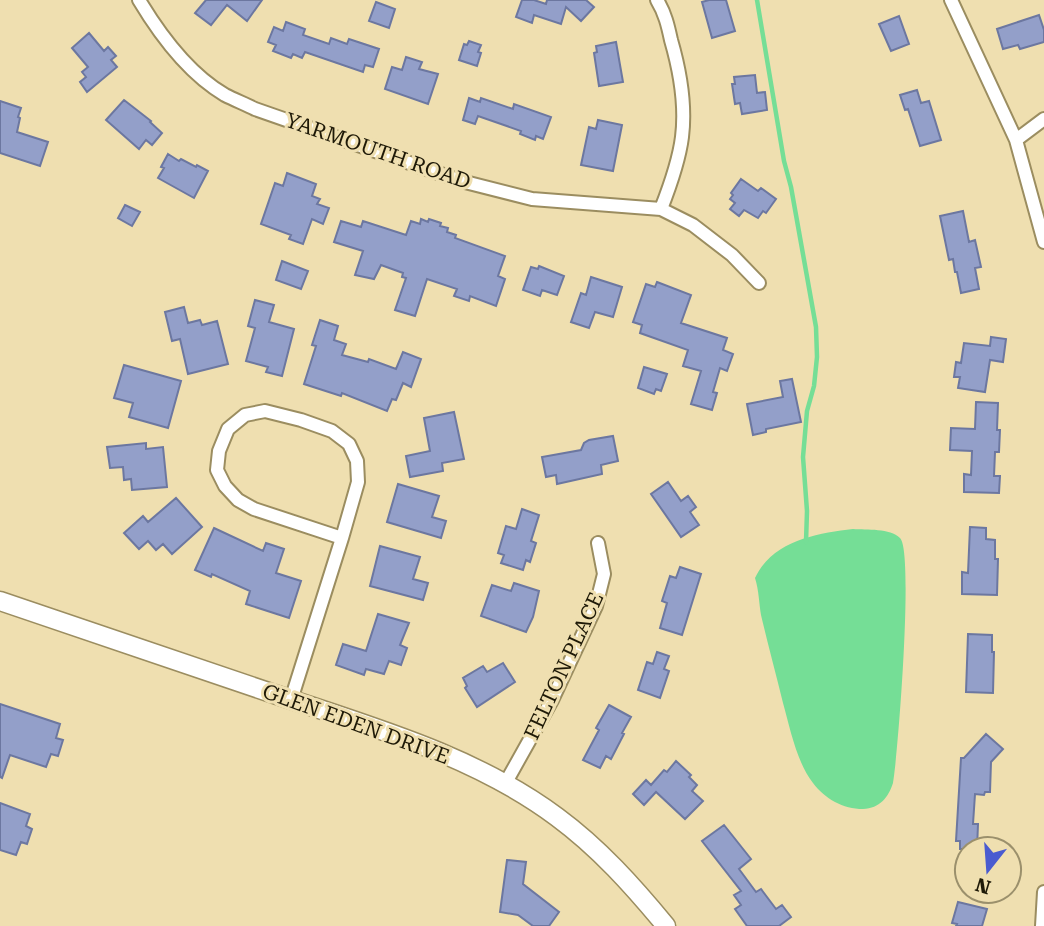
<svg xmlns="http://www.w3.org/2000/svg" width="1044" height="926" font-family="'Roboto Serif',serif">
	<rect width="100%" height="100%" fill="#efdfb0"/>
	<!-- water -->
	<path fill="#75de96" d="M853,529c14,1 37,-1 47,9 14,13 -2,216 -7,245 -5,15 -13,25 -30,26 -20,0 -38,-10 -50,-26 -16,-20 -23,-55 -30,-80 -7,-29 -15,-58 -22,-88 -2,-12 -2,-24 -6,-37 17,-37 62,-45 98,-49z"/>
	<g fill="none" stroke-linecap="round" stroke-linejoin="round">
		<!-- stream -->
		<path stroke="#75de96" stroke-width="4.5" d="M757,0l27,161 7,26 25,140 1,30 -3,29 -7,25 -4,46 4,54 -1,31"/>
	</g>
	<!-- building -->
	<path fill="#939fc9" stroke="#6c77a0" stroke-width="2" d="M206,0h56l-15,21 -20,-16 -16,20 -16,-12z
		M522,0h12l12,4 1,-4h39l8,7 -13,14 -15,-14 -5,17 -27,-9 -2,8 -16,-6z
		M709,0h17l9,31 -23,7 -10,-36z
		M376,2l19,7 -6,19 -20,-7z
		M1039,15l5,15v12l-24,7 -2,-4 -15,4 -6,-20z
		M899,16l10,28 -18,7 -12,-27z
		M286,22l19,7 -2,6 26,9 2,-6 16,6 2,-5 30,10 -6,18 -8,-2 -2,7 -58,-20 -3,6 -9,-4 -2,4 -18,-7 3,-6 -8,-3 6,-15 9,4z
		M89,33l15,18 4,-4 8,9 -5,4 6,7 -30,25 -7,-10 6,-5 -4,-5 6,-5 -16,-19z
		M469,41l12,4 -3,7 3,1 -4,13 -18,-6 5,-16 3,1z
		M616,42l7,40 -24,4 -5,-33 3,-1 -1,-6z
		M406,57l16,5 -3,7 19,5 -10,30 -43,-15 7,-22 10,3z
		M755,75l2,18 8,-1 2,18 -25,4 -2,-11 -5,1 -3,-20h3l-1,-7z
		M917,90l4,13 8,-2 12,39 -21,6 -12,-37 -3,1 -5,-15z
		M469,98l11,4 1,-4 32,11 1,-5 37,13 -8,22 -7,-3 -1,4 -15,-6 1,-3 -43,-15 -3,8 -12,-4z
		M124,100l27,21 -1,1 12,11 -10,12 -6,-5 -7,9 -33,-29z
		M0,101l21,7 -3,9 2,1 -3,14 31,10 -8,24 -40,-13z
		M598,120l24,5 -9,46 -32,-6 8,-38 7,2z
		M168,154l11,7 2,-2 15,8 1,-2 11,6 -14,27 -36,-20 6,-10 -3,-1z
		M287,173l29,11 -4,12 8,3 -3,5 12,4 -6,16 -11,-5 -9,25 -14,-5 2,-4 -30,-11 14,-41 8,3z
		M741,179l17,12 3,-3 15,11 -10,14 -3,-2 -5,7 -14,-8 -5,6 -9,-7 5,-6 -5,-4 3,-4 -2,-2z
		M125,205l15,7 -8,14 -14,-8z
		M963,211l6,31 6,-2 6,27 -6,1 4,21 -18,4 -4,-21h-2l-2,-13 -4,1 -9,-44z
		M421,219l7,3 1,-3 12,4 -1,3 8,2 -1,4 9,3 -1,3 50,18 -7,20 7,3 -9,27 -26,-10 -1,5 -15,-5 3,-7 -30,-10 -12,37 -20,-6 11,-32 -4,-1 1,-4 -22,-8 -7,14 -19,-4 8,-24 -29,-9 7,-21 20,6 2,-6 43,14 5,-14 9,3z
		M282,261l26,10 -7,18 -25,-9z
		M539,266l25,10 -7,19 -15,-5 -2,6 -17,-6 8,-23 7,2z
		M591,277l31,10 -9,30 -18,-5 -6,16 -18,-6 10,-29 5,2z
		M657,282l34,13 -10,28 46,15 -4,12 10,4 -6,17 -7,-3 -7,24 4,1 -5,17 -21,-6 10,-33 -18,-5 5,-16 -48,-17 2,-8 -9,-3 13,-38 9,3z
		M255,300l19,5 -5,17 25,7 -12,47 -16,-4 2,-5 -22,-6 9,-33 -7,-2z
		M184,307l4,16 12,-3 2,5 15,-4 11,43 -40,10 -8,-35 -8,2 -7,-29z
		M320,320l18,6 -4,14 12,4 -4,11 26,7 1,-3 27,10 7,-17 18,7 -10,28 -8,-4 -7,17 -4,-1 -5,12 -45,-18 -1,3 -37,-12 12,-38 -4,-1z
		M991,337l15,2 -3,23 -13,-2 -5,32 -27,-4 2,-11h-6l2,-15 5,1 3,-20 26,3z
		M124,365l57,16 -13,47 -39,-11 4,-14 -19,-5z
		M644,367l23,7 -6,17 -5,-2 -2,5 -16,-6z
		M792,379l9,43 -35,7v3l-13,3 -6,-31 36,-7 -3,-16z
		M976,402l22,1 -1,27h3l-1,22h-4l-1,24h6l-1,17 -35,-1v-18l7,1 1,-24 -22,-1 1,-22 24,1z
		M454,412l10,47 -22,4 1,8 -33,6 -4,-21 24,-5 -6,-33z
		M613,436l5,25 -17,4 1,9 -45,10 -1,-9 -10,2 -4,-20 39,-7 3,-7 5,-3z
		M146,443v6l17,-2 4,40 -35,3 -1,-11 -7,1 -1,-13 -13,1 -3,-21z
		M668,482l13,19 7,-5 8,11 -6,5 9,13 -18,12 -30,-43z
		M398,484l41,12 -7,21 14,4 -5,17 -54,-16z
		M176,498l26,29 -30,27 -9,-10 -7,6 -8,-9 -9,8 -15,-16 19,-17 5,6z
		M522,509l17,6 -8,26 5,2 -6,19 -4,-2 -3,10 -22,-7 3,-8 -6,-2 8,-27 10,3z
		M970,527l16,1v11l9,1v19h3l-1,36 -35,-1v-22l6,1z
		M214,528l49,23 3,-8 18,6 -8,24 25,8 -12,37 -43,-14 4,-13 -38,-17 -1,3 -16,-7z
		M380,546l40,11 -7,22 15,4 -5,17 -53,-14z
		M680,567l21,7 -19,61 -22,-7 7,-25 -5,-2 8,-25 6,2z
		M514,583l25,8 -6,26 -7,15 -45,-16 11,-31 19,6z
		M378,614l31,9 -9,22 7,3 -6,17 -12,-4 -5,13 -18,-5 -2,6 -28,-10 7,-21 23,7z
		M968,634l24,1v17h2l-1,41 -27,-1z
		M657,652l12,4 -5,13 5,2 -9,27 -22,-8 9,-28 6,2z
		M503,663l12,19 -38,25 -12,-19 2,-2 -4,-8 20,-12 4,6z
		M0,704l60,20 -4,14 7,2 -5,16 -7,-2 -5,13 -36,-12 -8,23 -2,-1z
		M609,705l22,12 -9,16 2,1 -13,25 -5,-3 -6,12 -17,-8 16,-30 -3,-2z
		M986,734l17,15 -12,13 -1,30h-5l-1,3 -9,-1 -2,30h5l-1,25h-17v-8h-4l5,-83h3z
		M676,761l15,14 -2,2 8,8 -5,6 11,10 -18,18 -29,-27 -12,13 -11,-11 13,-14 5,5 13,-15 3,2z
		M0,803l30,11 -4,12 6,3 -5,15 -6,-2 -5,13 -16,-5z
		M724,825l27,34 -12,10 17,23 5,-3 15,20 6,-4 9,12 -12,9h-32l-12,-17 6,-4 -7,-10 7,-4 -39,-50z
		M507,860l19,2 -3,22 36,28 -10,14h-16l-15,-11 -18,-3z
		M958,902l29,7 -5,17h-26l1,-2 -5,-1z"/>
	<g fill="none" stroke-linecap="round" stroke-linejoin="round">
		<!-- street casing -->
		<g stroke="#9b8d60" stroke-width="16">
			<path id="street" d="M139,0c21,35 50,74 86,95 10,5 20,9 30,14l206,72 71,18 129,10 32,16 39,30 27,28
				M657,0c8,13 11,26 14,40 9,31 15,65 11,97 -3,24 -12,49 -21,72
				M951,0l65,140 28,102
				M1016,140l28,-21
				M291,700l51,-162 16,-56 -1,-21 -8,-17 -17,-13 -31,-11 -36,-9 -20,4 -17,14 -9,22 -2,19 8,16 13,14 16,9 88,29
				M505,784l47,-84 44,-94 8,-32 -6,-31
				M1042,926l2,-34"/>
		</g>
		<!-- secondary casing -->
		<g stroke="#9b8d60" stroke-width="21">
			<path id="secondary" d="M0,601c95,32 191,65 286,97 93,31 192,60 271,119 42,31 76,69 109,109"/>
		</g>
		<!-- street -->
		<use href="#street" stroke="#fff" stroke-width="12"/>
		<!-- secondary -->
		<use href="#secondary" stroke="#fff" stroke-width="18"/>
	</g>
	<g text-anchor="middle" stroke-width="6" stroke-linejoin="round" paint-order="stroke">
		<!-- street labels -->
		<g font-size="21" fill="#1e1907" stroke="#efdfb0">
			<text transform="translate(378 151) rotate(19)" y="7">YARMOUTH ROAD</text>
			<text transform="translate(564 666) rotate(-65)" y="7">FELTON PLACE</text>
			<text transform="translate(356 724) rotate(20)" y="7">GLEN EDEN DRIVE</text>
		</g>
	</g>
	<!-- north arrow -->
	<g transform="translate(988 870) rotate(197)"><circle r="33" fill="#efdfb0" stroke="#9b906c" stroke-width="2"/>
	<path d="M0-5L12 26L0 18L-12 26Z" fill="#4a5bd0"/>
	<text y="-10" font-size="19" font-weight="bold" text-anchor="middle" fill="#1e1907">N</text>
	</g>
</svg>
